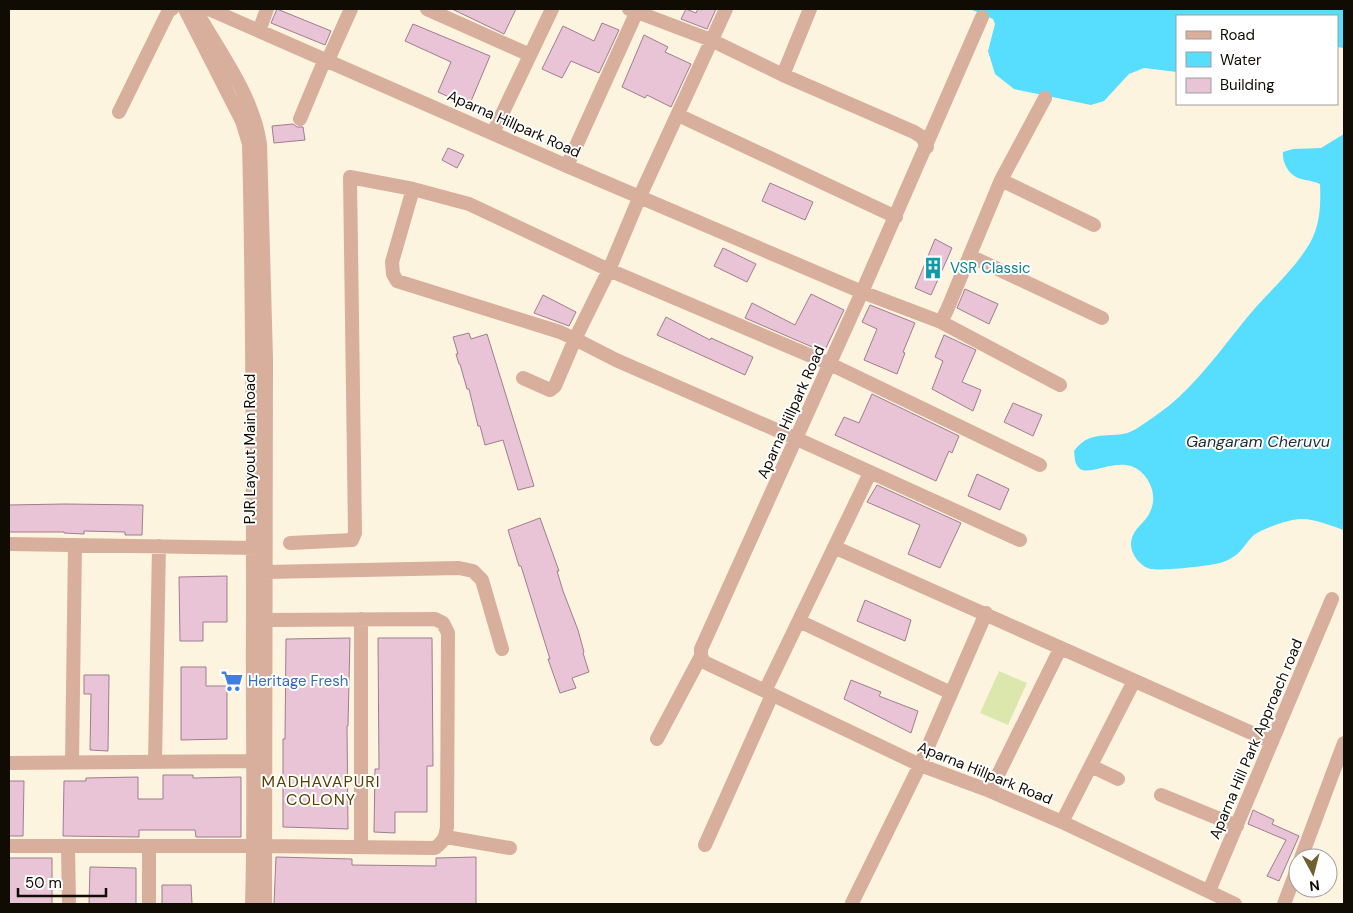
<svg xmlns="http://www.w3.org/2000/svg" width="1353" height="913" font-family="'DM Sans',sans-serif">
	<rect width="100%" height="100%" fill="#fdf4df"/>
	<!-- green -->
	<path fill="#dce7ad" d="M999,671l28,12 -19,42 -28,-12z"/>
	<!-- water -->
	<path fill="#57ddfd" d="M970,9h374v39l-7,-1v-31h-160v56l-33,-4 -15,6 -25,27 -13,4 -77,-16 -19,-15 -7,-23 7,-27 -2,-5z
		M1344,134v396c-12,-4 -31,-12 -44,-11 -11,0 -38,10 -46,16 -8,7 -12,17 -21,22 -3,2 -7,4 -10,5 -10,4 -62,9 -72,7 -10,-2 -20,-14 -20,-25 1,-16 14,-20 19,-32 7,-14 2,-31 -10,-41 -20,-17 -51,7 -61,-3 -5,-4 -4,-12 -5,-17 18,-25 41,-9 62,-22 15,-10 30,-20 43,-32 29,-27 51,-60 77,-90 18,-20 40,-40 54,-64 10,-18 11,-38 10,-59 -8,-4 -20,-4 -24,-7 -9,-5 -14,-16 -13,-25l10,-3 28,-1z"/>
	<!-- building -->
	<path fill="#e9c4d7" stroke="#9f7d8e" d="M277,9l54,22 -6,14 -54,-22z
		M452,9h64l-12,25z
		M686,9l10,4 2,-4h18l-9,20 -26,-10z
		M602,23l17,7 -20,43 -28,-12 -9,17 -20,-9 21,-43 31,15z
		M413,24l77,32 -21,50 -31,-14 13,-30 -46,-21z
		M644,35l24,12 -3,5 26,12 -20,43 -24,-12 -2,3 -23,-11z
		M293,124l4,3h6l2,13 -31,3 -2,-17z
		M448,148l16,7 -7,13 -15,-8z
		M770,183l43,19 -8,18 -43,-19z
		M935,239l17,9 -21,47 -16,-7z
		M723,248l33,16 -9,18 -33,-16z
		M965,289l33,15 -9,20 -32,-16z
		M811,294l33,16 -20,42 -79,-34 7,-15 43,22z
		M543,295l33,17 -7,14 -35,-13z
		M870,305l45,18 -12,29 2,1 -8,21 -33,-14 13,-31 -15,-7z
		M666,317l44,23 1,-2 42,19 -8,18 -88,-40z
		M469,333l2,6 16,-5 47,152 -16,4 -15,-50 -18,5 -5,-19h-2l-9,-37h-2l-7,-25h-1l-3,-10h2l-5,-17z
		M944,335l32,15 -14,32 19,8 -8,21 -41,-22 11,-28 -8,-4z
		M872,394l87,42 -7,17 -3,-2 -13,30 -101,-46 9,-18 15,6z
		M1013,403l29,12 -9,21 -29,-14z
		M977,474l32,15 -9,21 -32,-14z
		M877,485l84,38 -21,45 -32,-14 12,-29 -53,-23z
		M65,504l78,1 -1,30h-17v-3l-41,-1v3l-20,-1v-1h-55v-27z
		M540,518l19,53h-2l6,20 15,39 6,22 -1,1 6,19 -17,6 4,10 -16,5 -12,-34h2l-20,-64 -9,-29h-2l-11,-36z
		M227,576v46h-24v19h-23l-1,-64z
		M865,600l46,20 -6,21 -48,-20z
		M350,638l-2,88h-1l1,103 -65,-2v-88h2l1,-100z
		M378,638h54l1,128h-6v46h-32v21l-21,-1 1,-63h4z
		M181,667h25v19h21v53l-46,1z
		M84,675h25l-1,76 -18,-1 1,-56h-7z
		M851,680l30,12 -2,4 39,15 -7,22 -67,-34z
		M163,775h30v3l48,-1v60h-45l-1,-7h-56v7l-76,-1 1,-55h22v-3l52,-1v22h25z
		M9,781h15l-1,55h-14z
		M1253,810l21,10 -2,4 27,12 -20,45 -12,-5 19,-36 -38,-16z
		M276,857l76,2v6l84,1v-8l40,-1v47h-202z
		M9,858h43v46h-43z
		M90,867l46,1v36h-47z
		M162,885h29l1,19h-30z"/>
	<g fill="none" stroke-linecap="round" stroke-linejoin="round">
		<!-- minor -->
		<path stroke="#d8ae9d" stroke-width="14" d="M185,9l57,112 7,23c4,158 4,316 4,474 -1,95 2,191 -1,286
			M195,9c24,43 58,86 65,135l6,214 -1,546
			M209,9l358,157 295,126 79,30 6,-12 54,-130 44,-82
			M427,9l103,46
			M629,9l82,31 72,35 131,57 8,5 5,10
			M982,17l-120,275 -161,357v7l3,6 216,103 70,26 72,31 173,82
			M259,31l8,-22
			M328,60l23,-51
			M783,75l27,-66
			M119,112l50,-102 3,-1
			M678,115l218,102
			M300,119l25,-60
			M493,133l59,-124
			M567,166l71,-157
			M1001,180l93,45
			M413,189l-21,73 1,12 4,7 163,51 15,7 34,-69 31,-74 86,-187
			M970,256l132,62
			M941,322l119,63
			M523,378l27,12 5,-4 20,-47 41,21 181,79 223,101
			M290,543l62,-3 3,-7 -5,-356 63,12 56,15 140,66 221,94 210,101
			M9,544l251,4
			M834,547l438,195
			M266,572l193,-4 14,3 9,9 20,69
			M799,621l152,72
			M765,691l105,-218
			M657,739l44,-83
			M72,762l3,-217
			M155,762l4,-216
			M9,763l245,-2
			M1091,766l27,13
			M990,791l70,-142
			M1161,795l76,31
			M1062,822l72,-141
			M446,837l64,11
			M705,845l67,-150
			M9,846h244
			M68,846l1,58
			M149,846v58
			M265,846l170,2c9,-7 11,-11 12,-22l1,-193 -5,-10 -8,-4 -169,1
			M361,846v-227
			M1301,858l43,-115
			M1209,891l123,-292
			M852,903l68,-138 66,-152
			M1284,904l14,-37"/>
	</g>
	<!-- icons -->
	<defs>
		<g id="building-bare" transform="scale(1.725)"><path d="M-4-6H4V6H1V3H-1V6H-4ZM-2.5-4.3h1.7v1.8h-1.7ZM.8-4.3h1.7v1.8H.8ZM-2.5-1h1.7V.8h-1.7ZM.8-1h1.7V.8H.8Z" fill="#0f9aa8" stroke="#fff" stroke-width="2.5" paint-order="stroke"/></g>
		<g id="supermarket-bare" transform="scale(1.725)"><path d="M-6-5.5h2.5l.6 2H6L4.5 2H-2.5L-4.4-4H-6ZM-1.5 3.2a1.3 1.3 0 1 0 .1 0ZM3 3.2a1.3 1.3 0 1 0 .1 0Z" fill="#3f7fe0" stroke="#fff" stroke-width="2.5" paint-order="stroke"/></g>
	</defs>
	<g fill-rule="evenodd">
		<use href="#building-bare" x="933" y="268"/>
		<use href="#supermarket-bare" x="232" y="681"/>
	</g>
	<g text-anchor="middle" stroke-width="4" stroke-linejoin="round" paint-order="stroke">
		<!-- street labels -->
		<g font-size="15" fill="#110c03" stroke="#fff">
			<text transform="translate(514 124) rotate(24)" y="5">Aparna Hillpark Road</text>
			<text transform="translate(791 412) rotate(-66)" y="5">Aparna Hillpark Road</text>
			<text transform="translate(250 449) rotate(-90)" y="5">PJR Layout Main Road</text>
			<text transform="translate(1256 739) rotate(-67)" y="5">Aparna Hill Park Approach road</text>
			<text transform="translate(985 773) rotate(22)" y="5">Aparna Hillpark Road</text>
		</g>
		<!-- culture labels -->
		<g font-size="15" fill="#0d838f" stroke="#fff" text-anchor="start">
			<text x="950" y="273">VSR Classic</text>
		</g>
		<!-- shop labels -->
		<g font-size="15" fill="#366cbe" stroke="#fff" text-anchor="start">
			<text x="248" y="686">Heritage Fresh</text>
		</g>
		<!-- water labels -->
		<g font-size="16" font-style="italic" fill="#193036" stroke="#fff">
			<text x="1258" y="447">Gangaram Cheruvu</text>
		</g>
		<!-- neighbourhood labels -->
		<g font-size="16" letter-spacing="1" fill="#534200" stroke="#fff">
			<text x="321" y="787">MADHAVAPURI<tspan x="321" dy="18">COLONY</tspan></text>
		</g>
	</g>
	<!-- border -->
	<rect width="1353" height="913" fill="none" stroke="#110c03" stroke-width="20"/>
	<!-- legend -->
	<rect x="1176" y="15" width="162" height="90" fill="#ffffff" stroke="#a09e9a"/>
	<rect x="1186" y="31" width="25" height="8" fill="#d8ae9d" stroke="#a09e9a"/>
	<text x="1220" y="40" font-size="15" fill="#110c03">Road</text>
	<rect x="1186" y="52" width="25" height="15" fill="#57ddfd" stroke="#a09e9a"/>
	<text x="1220" y="65" font-size="15" fill="#110c03">Water</text>
	<rect x="1186" y="78" width="25" height="15" fill="#e9c4d7" stroke="#a09e9a"/>
	<text x="1220" y="90" font-size="15" fill="#110c03">Building</text>
	<!-- north arrow -->
	<g transform="translate(1313 873) rotate(173)"><circle r="24" fill="#ffffff" stroke="#a09e9a"/>
	<path d="M0-4L9 19L0 12L-9 19Z" fill="#6f602e"/>
	<text y="-8" font-size="14" font-weight="bold" text-anchor="middle" fill="#110c03">N</text>
	</g>
	<!-- scale -->
	<path d="M18 888v8h88v-8" fill="none" stroke="#110c03" stroke-width="2.5"/>
	<text x="25" y="888" font-size="15" fill="#110c03" stroke="#ffffff" stroke-width="4" paint-order="stroke">50 m</text>
</svg>
